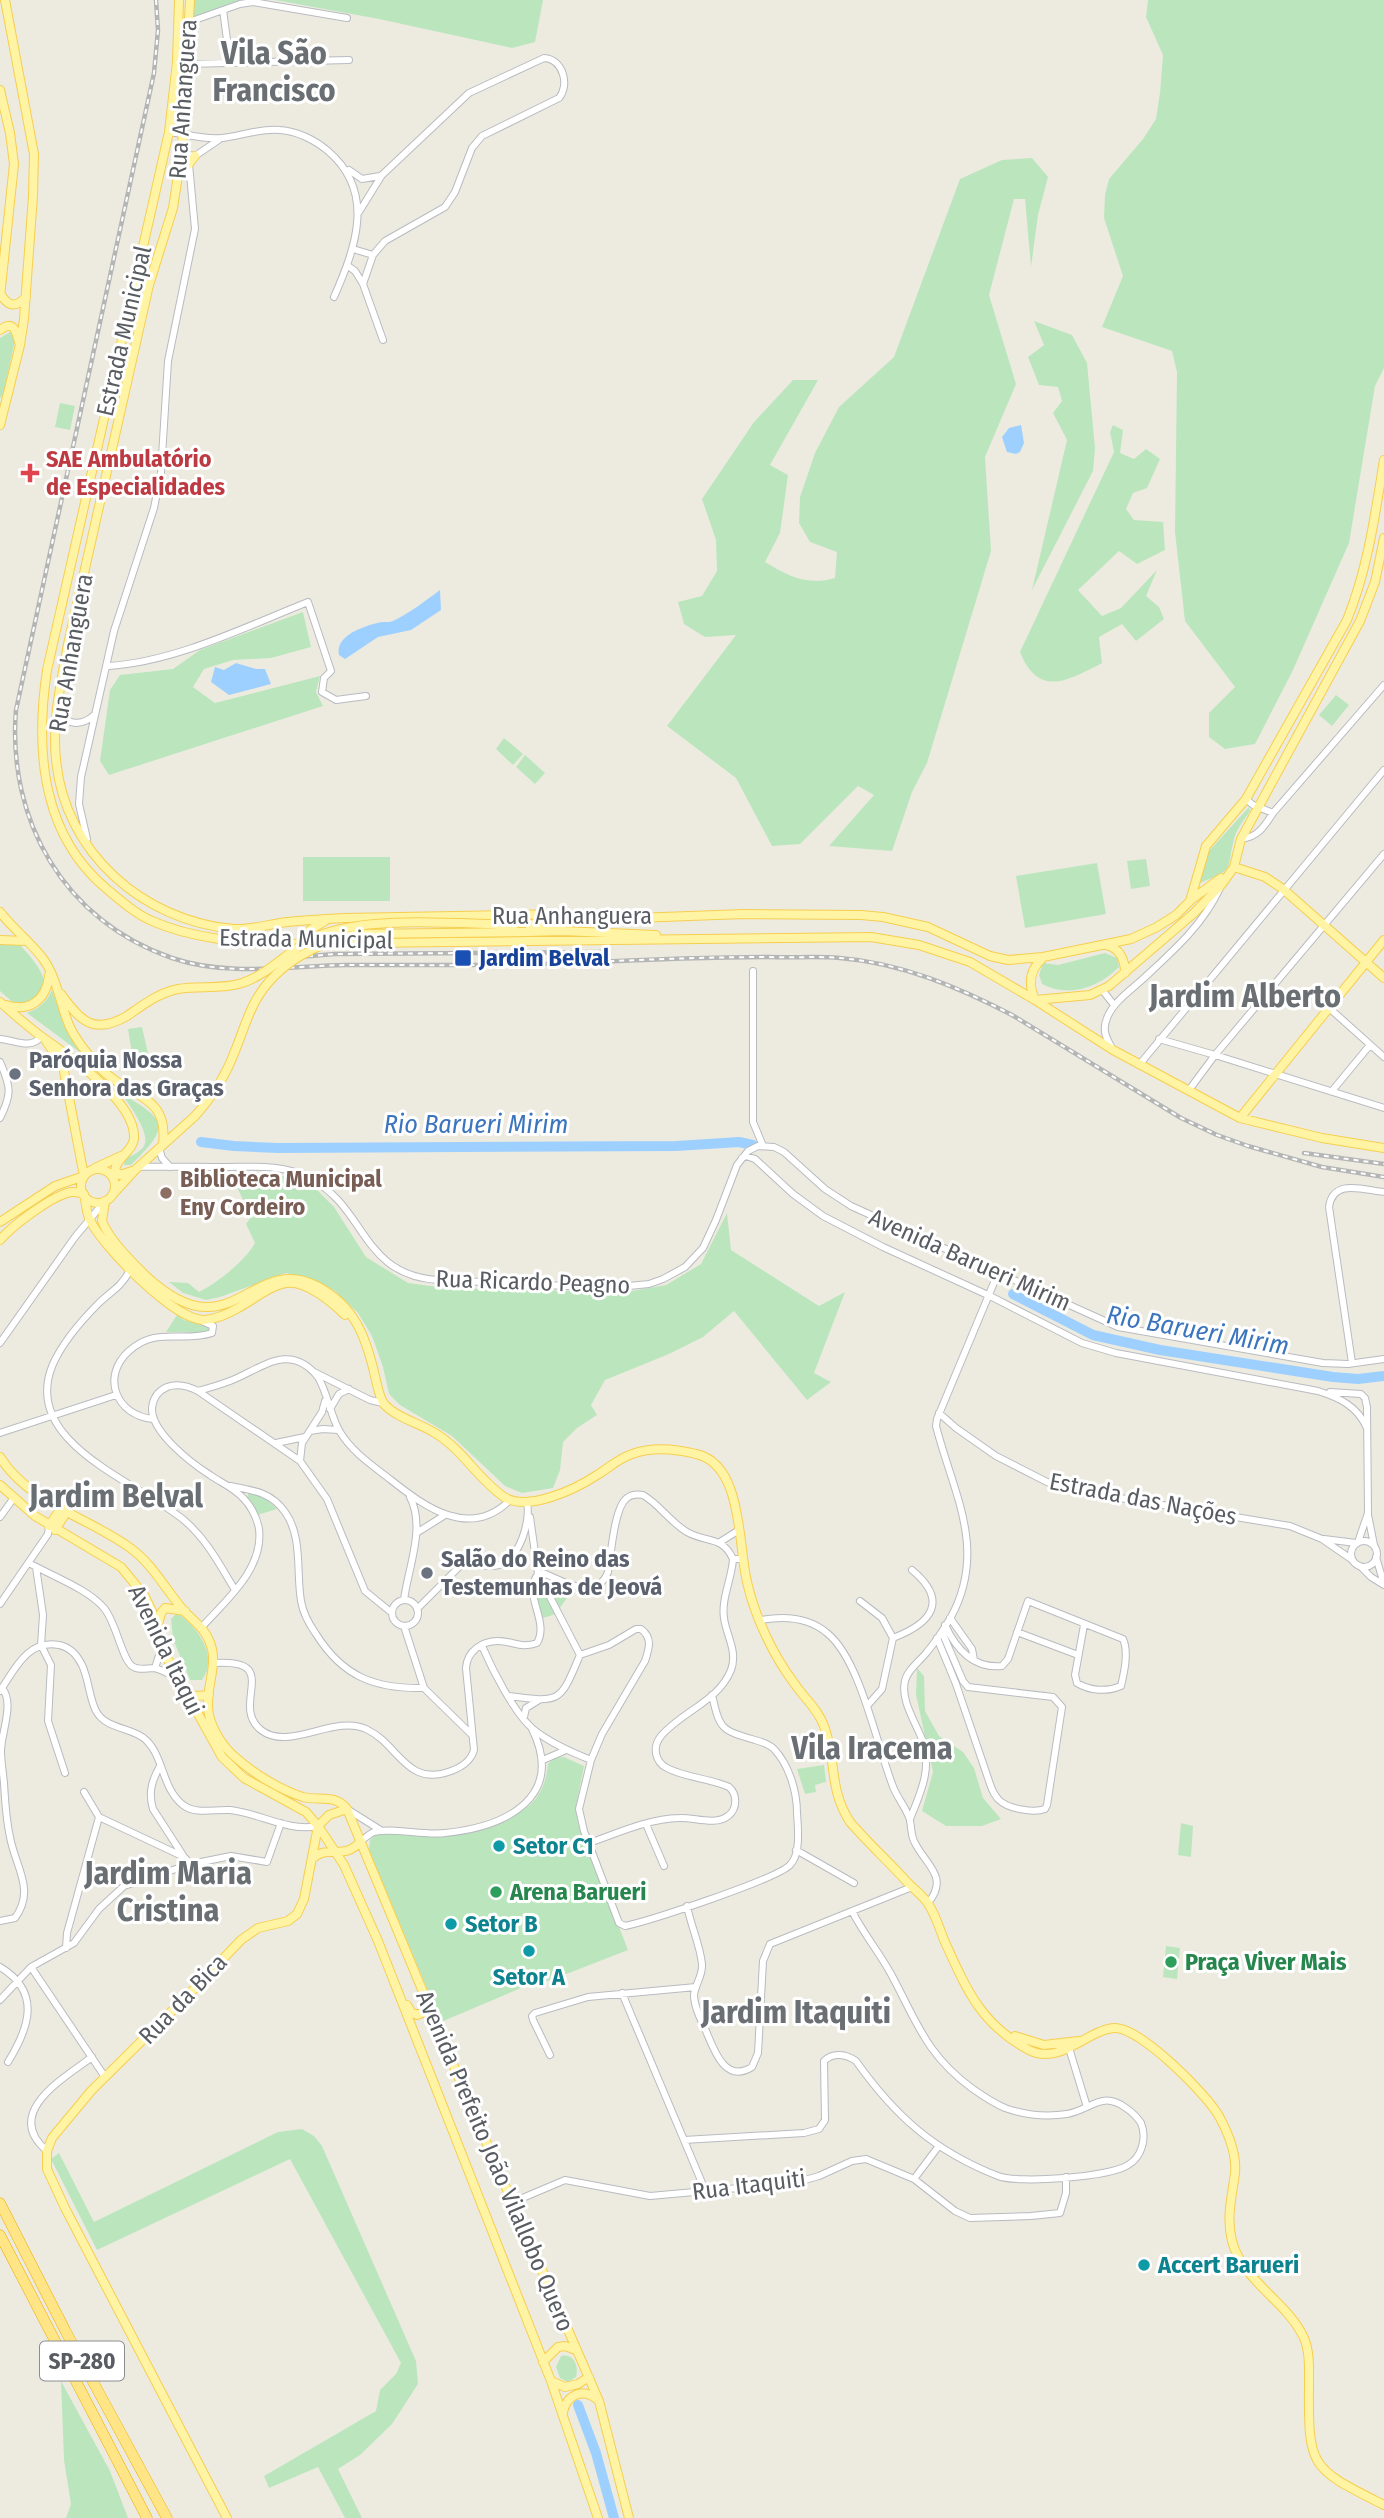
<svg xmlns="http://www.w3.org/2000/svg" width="1384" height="2518" font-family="'Fira Sans Condensed',sans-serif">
	<rect width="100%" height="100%" fill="#edebe0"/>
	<!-- green -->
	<path fill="#bbe6bd" d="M193,0h56l-57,19z
		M275,0h268l-8,42 -23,6 -133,-29z
		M1148,0h236v368l-9,18 -26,157 -56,127 -38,74 -30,5 -16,-12v-24l26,-26 -50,-66 -10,-89 2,-160 -5,-21 -70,-24 21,-51 -19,-58 1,-23 4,-16 34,-40 13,-20 4,-26 3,-38 -17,-38z
		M1032,158l16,19 -10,38 -7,52 -6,-68h-11l-25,96 27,89 -31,73 6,94 -64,212 -15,29 -20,59 -63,-5 45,-51 -16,-9 -58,58 -28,2 -36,-68 -69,-52 69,-91 -31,2 -21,-13 -6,-22 24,-6 15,-25 -1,-31 -14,-41 52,-77 39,-42h25l-48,85 18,10 -8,58 -15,29c23,14 43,24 70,16l2,-26 -27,-10 -11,-19 1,-26 15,-44 24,-46 55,-50 66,-178 42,-19z
		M1034,321l38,14 15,28 8,85 -2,23 -61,119 35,-150 -14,-27 9,-12 -4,-14 -19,-2 -11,-28 16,-12z
		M10,332l5,9 -12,54 -3,3v-60z
		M60,403l15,3 -5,24 -15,-3z
		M1113,425l10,5 -3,23 14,6 12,-10 14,10 -13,29 -14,5 -7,16 8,11 29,2 2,28 -28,14 -18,-13 -41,39 24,26 19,-8 36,-38 -11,26 13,11 5,12 -28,22 -14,-17 -23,13 3,26c-33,17 -63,36 -82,-11l94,-200 -4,-20z
		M303,612l8,35 -40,11 -38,2 -29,9 -11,18 22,16 105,-27 -4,16 7,14 -214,69 -9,-14 10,-71 10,-15 53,-6 27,-19z
		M1336,695l13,10 -17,21 -13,-11z
		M504,738l19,16 -10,11 -17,-16z
		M525,755l20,18 -10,11 -19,-17z
		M1249,807l1,4c-5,8 -12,16 -15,25 -10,34 3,32 -35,47l4,-23 5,-9z
		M303,857h87v44h-87z
		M1146,859l4,27 -19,3 -4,-28z
		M1097,863l9,51 -81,14 -9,-52z
		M18,943c22,23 47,53 -2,62l-16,-14v-47z
		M1105,953l12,5 2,9c-21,21 -50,31 -77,17l-3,-9 4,-12 15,2z
		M52,990l14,39 15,24 -54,-40c12,-5 19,-10 25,-23z
		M142,1027l8,35 -16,3 -6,-36z
		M122,1094c48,27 46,34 9,71h-7l1,-6c6,-3 15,-7 19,-13 7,-13 -15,-41 -22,-52z
		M230,1172l38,2 25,4 25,13 16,16 32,50 42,26 38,5 180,4 40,-7 35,-21 26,-51 4,37 88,56 26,-14 -31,81 17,9 -24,18 -73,-89 -31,26 -34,17 -64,26 -14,25 6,10 -20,13 -14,14 -3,28 -7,18 -31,5 -17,-7 -53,-50 -52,-31 -11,-11 -6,-27 -11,-31 -14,-23 -23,-22 -24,-11 -25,-7 -66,24 -14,3 -23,-7 -14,-11 19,1 11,9c18,-9 46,-31 56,-49l-9,-19 5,-7z
		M177,1315l7,5 25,7 1,2 -3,3h-41z
		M249,1492l10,1 18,16 -20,6 -10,-18z
		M546,1575l27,15 -14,19 -16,-29z
		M538,1581l18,33 -13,4 -8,-25 1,-11z
		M177,1613c21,14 42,43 25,67h-12l-17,-41 -2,-20z
		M917,1668l7,8 1,35 14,25 24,16 11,16 9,30 18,21 -19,7h-36l-24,-15 11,-39 -17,-77z
		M564,1757l20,9 -8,40 2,15 50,129 -77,30 -30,8 -80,34 -72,-172 1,-10 6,-6c16,-1 33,3 49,2 14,-1 28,-6 42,-9 41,-8 76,-13 81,-63l7,-6z
		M824,1765l2,17 -11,3 1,7 -11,2 -8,-25z
		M1181,1823l12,3 -2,31 -13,-2z
		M1166,1946l14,2 -3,31 -14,-2z
		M302,2129l12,7 8,10 94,215 2,23 -26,40 -32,31 -22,14 24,49h-17l-27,-51 -49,21 -5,-12 112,-65 4,-21 16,-16 5,-11 -111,-204 -193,91 -46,-91 8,-6 35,69 184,-90z
		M561,2356c13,-3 18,10 15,21l-8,5 -8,-4 -4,-11z
		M61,2381l49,90 18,47h-62l5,-14 -7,-44z"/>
	<!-- water -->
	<path fill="#9ed0ff" d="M1021,425l3,18 -4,9 -4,2 -9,-2 -5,-15 7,-9z
		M440,590l1,20 -30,20 -33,7 -33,22 -6,-4c-4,-19 23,-28 38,-32 6,-2 11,0 16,-2 17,-8 32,-20 47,-31z
		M236,663l20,6h9l6,15 -42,11 -18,-13 4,-15 9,3z"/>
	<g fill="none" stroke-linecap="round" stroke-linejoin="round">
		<!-- river -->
		<path stroke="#9ed0ff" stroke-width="10" d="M201,1142l33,4 44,2 398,-2 63,-4 14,3
			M1013,1294l80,41 67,15 173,27 25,2 26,-3
			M578,2405l18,48 18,65"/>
		<!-- minor casing -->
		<g stroke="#b8bbc0" stroke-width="8">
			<path id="minor" d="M223,10l7,52
				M189,22l51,-18 13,-2 94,16
				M187,64l162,-4
				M169,132c17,2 35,8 53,6 19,-2 38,-10 58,-8 17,1 35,10 48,21 48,41 28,96 6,146
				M182,154l13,2 25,-17
				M349,170l13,9 18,-3
				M359,212l23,-37 87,-82 75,-35c19,1 26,27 15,40l-77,38 -10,12 -17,44 -10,15 -60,34 -12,14 -10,29 20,56
				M353,249l20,6
				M348,266l7,5 8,13
				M108,666c67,-4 137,-39 200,-64l23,69 -7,7 -2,14 14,8 30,-4
				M58,708c6,17 22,19 35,8
				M1246,799l7,6 20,8
				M87,839l-8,-35 2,-27 33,-146 40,-123 7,-36 7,-111 27,-132 -6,-65
				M1241,839c17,-2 23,-12 32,-26l111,-128
				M753,971v151l10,24
				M1103,991l11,14
				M1328,1007l56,50
				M0,1039c15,1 30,11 41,-2
				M1159,1039l56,16 169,53
				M1112,1048c-6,-10 -10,-18 -5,-30 6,-16 24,-28 37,-40 29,-27 59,-53 76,-90
				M0,1062c11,25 12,32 0,56
				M1139,1065l245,-295
				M1189,1090l26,-35 169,-201
				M1332,1091l38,-46
				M159,1148l3,10 8,9
				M742,1158l4,-2 9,3 38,35 30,22 60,31 107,49 92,47 34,10 202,38c22,7 39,15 49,37
				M139,1167c28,-1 57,0 86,0 28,0 58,-3 84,11 58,29 51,97 129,102l171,8 40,-4 14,-5 22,-12 18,-19 13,-28 21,-55 11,-14 10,-5 16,1 10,5 41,37 26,17 267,121 205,36 25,1 36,-5
				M130,1270c-9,18 -19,21 -32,34 -17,17 -35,38 -45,60 -34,79 86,118 132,157 22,19 35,44 50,69
				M0,1343l75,-106 30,-36
				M1352,1363l-23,-156c4,-29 34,-17 55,-15
				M314,1372l56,28 13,3
				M198,1391l102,70 27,38 38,92 27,22
				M1330,1392l31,2 4,4 2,9 1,106 -10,29
				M330,1409l9,-15 10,-5
				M939,1413l17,15 40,28 51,26 49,12 194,32 32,13 29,20
				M153,1419c-36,-3 -53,-42 -24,-68 28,-25 53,-8 83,-18l1,-7 -11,-5
				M310,1431l13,-2 15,1
				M0,1433l116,-38
				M276,1443l29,-6
				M300,1461l2,-18 20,-31 3,-11
				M230,1486c22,4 41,6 55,26 18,25 11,60 16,89 2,13 8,23 15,33 27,43 59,55 108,54
				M1368,1515l6,30
				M0,1517l13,-18
				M530,1517l8,57 42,81
				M418,1532l27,-17
				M1324,1539l32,4
				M1351 1554a13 13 0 1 1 26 0a13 13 0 1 1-26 0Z
				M720,1542l19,-12
				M1376,1557l8,27
				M29,1563c21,12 59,26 75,45 12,14 18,51 28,58 7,5 14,2 22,2 7,1 17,7 24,11
				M1360,1566l11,11 13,8
				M36,1567l7,48 -2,30 10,20 -3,56 17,52
				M404,1600c4,-32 22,-73 6,-103
				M392 1613a13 13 0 1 1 26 0a13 13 0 1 1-26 0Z
				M860,1601l22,17 11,20
				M0,1604l48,-70 1,-8
				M417,1609l43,-43c13,-4 26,2 39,-1 21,-5 32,-46 28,-63
				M950,1618l22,31 2,11
				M761,1620c23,-4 47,-3 66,13 34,27 50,115 67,156 4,9 11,18 15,28 3,8 1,18 6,26 10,21 35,34 13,60
				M945,1625c11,24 28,44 57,41l6,-7 20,-58 95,38c6,13 1,34 -2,47 -14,6 -31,5 -44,-3l-2,-8 9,-50
				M404,1626l20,62 48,47
				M201,1628c25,-28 63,-59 58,-99 -2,-12 -9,-25 -18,-33 -9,-9 -21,-14 -31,-21 -19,-12 -59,-43 -58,-67 1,-10 6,-17 15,-21 11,-4 21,-1 31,4 11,-3 21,-6 32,-10 31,-12 59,-40 88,-4 10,17 12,38 22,55 13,21 32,33 51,48 34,27 79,60 119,20
				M1017,1632l61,23
				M937,1638l19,46 34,100c2,6 5,12 9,16 9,9 35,13 46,9l2,-4 15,-98 -9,-10 -85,-10 -5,-6 -21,-49
				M482,1646c10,23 32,67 51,83 17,14 38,23 58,31
				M214,1663c70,-5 15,42 47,67 28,22 73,-16 105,-1 33,15 40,59 85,42 11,-4 20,-10 23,-21l-8,-82c1,-17 16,-27 32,-27 15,0 23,8 39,2 13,-22 -15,-48 1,-69l5,-1c20,8 53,30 65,-1 3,-16 6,-65 19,-74 5,-4 10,-4 16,-3 16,9 27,27 44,37 19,11 35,3 46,27h10
				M155,1668l7,-22
				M0,1691c15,-22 28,-52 59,-46 11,2 18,10 23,20 7,15 7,32 14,46 10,19 37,16 50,29 18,17 16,49 37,65 13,10 32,4 47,5 30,3 57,22 88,16
				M509,1696c53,7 51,6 71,-41l29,-10 27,-16h5c12,9 8,20 4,32l-43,73 -11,26 -12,49 5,22 35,92 6,3c24,-5 152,-47 165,-61 11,-11 8,-37 7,-52 0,-22 -8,-48 -23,-64 -5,-5 -12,-7 -19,-9 -34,-10 -35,-10 -43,-45
				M867,1706l15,-17 11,-51c39,-15 56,-37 19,-68
				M524,1717l2,-9 13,-8
				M543,1760l23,-10
				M160,1766c-8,14 -12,27 -7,43l31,48
				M84,1792l15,25 85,40 7,7
				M347,1809l35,22
				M910,1819c10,-25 22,-49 13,-77 -6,-18 -23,-41 -18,-61 2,-11 15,-20 22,-29 9,-11 17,-23 24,-35 37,-68 2,-124 -15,-191l1,-7 61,-146
				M646,1824l18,42
				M361,1841c4,-3 8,-7 13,-9 17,-5 51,4 71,1 60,-6 121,-35 87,-104
				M589,1843c29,-10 59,-24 90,-25 15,-1 36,8 49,-2 10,-8 9,-22 1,-29 -20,-9 -43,-9 -62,-19 -12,-6 -15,-21 -6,-32 20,-24 58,-35 70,-66 7,-19 -5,-35 -7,-52 -3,-19 8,-40 9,-59
				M796,1850l58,33
				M687,1906c4,20 13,39 15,58 1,12 -7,20 -8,31 0,12 7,25 12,36 8,19 19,53 46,36l6,-14 5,-92 7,-17 142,-57
				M0,1921l15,-3c21,-28 0,-52 -5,-81 -4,-18 -5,-36 -6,-54 -1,-11 -3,-22 -3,-32 0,-18 14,-48 1,-63
				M66,1948l1,-15 32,-116
				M0,1967c42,25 29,61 8,95
				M31,1967l74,110
				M622,1993l83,197
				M0,2000l31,-33 43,-24 25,-34 25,-23 67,-22 40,-8 36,6 14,-39
				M1069,2048l18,59
				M550,2055l-17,-35 -1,-4 3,-3 53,-16 108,-10
				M684,2140l120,-7 15,-4 6,-9 -1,-59c9,-9 22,-7 32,0 39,55 78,90 142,115 20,8 112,1 130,-11 14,-8 19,-27 13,-42 -4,-6 -9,-11 -15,-15 -25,-18 -35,2 -59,6 -20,3 -42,1 -62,-6 -12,-5 -22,-12 -32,-19 -47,-34 -56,-67 -82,-115 -12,-22 -28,-41 -39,-63
				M47,2151c-45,-38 17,-73 45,-94
				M914,2179l24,-32
				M513,2202l52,-22 85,16 144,-13 25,-7 33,-15 14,-2 48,20 41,32 15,7 61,-2 29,-3 6,-20v-16"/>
		</g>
		<!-- major casing -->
		<g stroke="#f6ce50" stroke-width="10">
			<path id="major" d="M179,0l-2,62 -8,70 -122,538c-12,80 -6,165 61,220 13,11 28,24 44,31 41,18 87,21 131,23l588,-7 48,8 51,17 65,38 55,-5 19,-9 85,-73 28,-29 12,-17 7,-28 119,-218 15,-39 9,-44
				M190,0l-8,149 -9,59 -24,77 -81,359c-7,38 -16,77 -12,116 9,93 87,161 178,169 18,1 35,-5 53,-7 20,-2 39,-3 58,-4l224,-4 66,4 109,-4 117,1 22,2 45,10 62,29 18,4 35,-3 88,-18 26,-12 19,-12 14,-14 16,-55 40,-47 101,-179c21,-52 28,-105 37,-160
				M0,90l10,43 4,31 -14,133
				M180,175l15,-19
				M0,293c8,14 16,15 26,4
				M0,330c13,-10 16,0 19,12
				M0,425l20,-80 4,-26 9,-123 1,-42 -29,-154
				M1234,867l31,10 18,12 101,89
				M1192,899l29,-21
				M0,912c13,17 32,31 44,48 13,19 16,43 25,65 7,16 19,30 31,43 28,30 69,25 63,76
				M514,925l104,-5
				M526,932l36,-1 94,4
				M0,940l25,1
				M316,942l-5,-5 -1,-7 15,-9
				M1106,945c14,3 19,15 19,28
				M1043,958c-14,12 -15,26 -8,42l78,50 127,68 82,20 62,10
				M61,994c20,28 33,41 66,22
				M0,1002c14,12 27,24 42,35 27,19 95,65 92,102 -2,13 -17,18 -19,31l5,5 15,-5
				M6,1005c24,8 41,-6 43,-30
				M1240,1118l144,-178
				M95,1168l26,-12
				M81 1186a17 17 0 1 1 34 0a17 17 0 1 1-34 0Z
				M112,1195l23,-25 60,-54
				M105,1201l-3,20c8,20 29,40 44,55 86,80 104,-24 171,10 38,20 49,51 58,90 2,8 4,21 9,28 13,14 35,19 51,29 27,16 43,46 69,64 24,15 72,-8 93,-22 12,-7 22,-17 35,-21 20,-7 44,-5 64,0 47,10 42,91 51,128 8,35 26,73 47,101 10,15 24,26 30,43 13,34 4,62 26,96 18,21 39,40 58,61 6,6 13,11 19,19 8,11 12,25 17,38 22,48 36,84 85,110 31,16 58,-20 85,-22 25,-2 95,68 106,90 9,17 17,36 15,55 -3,24 -9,44 -3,68 11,41 55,60 72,97 6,14 5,32 5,47 -1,84 2,83 75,120
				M0,1222l55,-36 29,-10 -21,-110 -17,-25
				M0,1240c13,-15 48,-41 67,-47 6,-2 11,-1 17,1 2,8 2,19 6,26 12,26 85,101 114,100 12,-1 24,-6 34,-12 15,-8 31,-22 48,-25 20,-3 46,19 59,32
				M0,1457c29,46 87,60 129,90 24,17 36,42 55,64 6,6 13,12 19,19 20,27 4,48 5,76 0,18 14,40 27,51 18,16 45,33 68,40 16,4 33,-3 44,12l120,289 132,303 30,117
				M0,1485l35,31 86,51 23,28 8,16 14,45 56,101 22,21 62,34 12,14 26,39 34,76 173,440 47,137
				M49,1526l12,-18
				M55,1530l12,-19
				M158,1625l3,-12 4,-5 20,3
				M186,1692l9,4 14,-1
				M318,1826l11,-11 18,-6
				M313,1858c17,-14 31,3 48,-17
				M407,2005l4,7 6,3 8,-3 3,-7
				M1015,2036l29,9 34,-4
				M543,2362l15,-15 7,-1 11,4
				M551,2381l14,6 13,-3 11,-7
				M563,2412c4,-18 20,-24 34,-13
				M227,2518l-162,-310 -18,-39v-18l5,-13 39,-47 103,-102 47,-49 17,-12 30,-7 9,-7 7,-15 14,-73"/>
		</g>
		<!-- highway casing -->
		<g stroke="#edad00" stroke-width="11">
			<path id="highway" d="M0,2203l66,129 101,186
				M0,2235l147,283"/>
		</g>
		<!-- minor -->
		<use href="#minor" stroke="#fff" stroke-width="6"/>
		<!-- major -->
		<use href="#major" stroke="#fff4a3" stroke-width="8"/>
		<!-- highway -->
		<use href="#highway" stroke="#ffe585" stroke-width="10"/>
		<!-- rail casing -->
		<g stroke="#b4b5b5" stroke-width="4.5">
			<path id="rail" d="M156,0l2,30 -4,43 -138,637c-9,110 48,211 156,248 56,19 116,8 174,7 75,0 149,1 224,-2 66,-3 132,-6 199,-6 24,1 48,-1 71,1 61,5 118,29 172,57l169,103 36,17 31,11 74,21 62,10
				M298,957l37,-3 267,-2
				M1304,1153l80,11"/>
		</g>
		<!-- rail -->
		<use href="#rail" stroke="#fff" stroke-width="2" stroke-dasharray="5" stroke-linecap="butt"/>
		<!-- major-bridge casing -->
		<g stroke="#f6ce50" stroke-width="10" stroke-linecap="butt">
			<path id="major-bridge" d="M127,1016c16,-11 31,-23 51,-27 21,-4 43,1 64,-6 28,-9 48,-35 76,-47 50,-21 141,-12 196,-11
				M195,1116c18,-20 31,-41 40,-65 7,-17 12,-35 21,-51 21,-37 62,-58 102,-66l168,-2"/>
		</g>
		<!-- major-bridge -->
		<use href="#major-bridge" stroke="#fff4a3" stroke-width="8"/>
	</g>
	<!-- markers -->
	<path fill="#e0444e" stroke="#fff" stroke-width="2.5" d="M26.5 462.5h7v7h7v7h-7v7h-7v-7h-7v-7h7z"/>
	<rect fill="#1a4fb4" stroke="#fff" stroke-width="2.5" x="454" y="949" width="18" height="18" rx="3.5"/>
	<g fill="#6b7280" stroke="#fff" stroke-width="2.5">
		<circle cx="15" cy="1074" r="7"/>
		<circle cx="427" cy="1573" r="7"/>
	</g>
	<circle fill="#8d6e63" stroke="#fff" stroke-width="2.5" cx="166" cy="1193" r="7"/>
	<g fill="#0f9aa8" stroke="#fff" stroke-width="2.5">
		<circle cx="499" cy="1846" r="7"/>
		<circle cx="451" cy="1924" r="7"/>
		<circle cx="529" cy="1951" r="7"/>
		<circle cx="1144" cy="2265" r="7"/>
	</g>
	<g fill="#2e9e5b" stroke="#fff" stroke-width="2.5">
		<circle cx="496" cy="1892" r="7"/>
		<circle cx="1171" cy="1962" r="7"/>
	</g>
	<g text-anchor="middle" stroke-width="6" stroke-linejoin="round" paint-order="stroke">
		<!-- shield labels -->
		<rect fill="#fff" stroke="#8b8e91" stroke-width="2" x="40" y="2341.5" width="84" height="39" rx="5"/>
		<g font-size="23" font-weight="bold" fill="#595d62">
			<text x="82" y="2369">SP-280</text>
		</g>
		<!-- street labels -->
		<g font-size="24" fill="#595d62" stroke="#fff">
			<text transform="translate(183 99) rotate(-86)" y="8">Rua Anhanguera</text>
			<text transform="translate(124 331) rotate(-77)" y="8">Estrada Municipal</text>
			<text transform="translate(71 653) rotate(-80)" y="8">Rua Anhanguera</text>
			<text x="572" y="924">Rua Anhanguera</text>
			<text transform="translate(306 939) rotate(1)" y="8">Estrada Municipal</text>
			<text transform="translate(970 1260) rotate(24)" y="8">Avenida Barueri Mirim</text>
			<text transform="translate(533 1282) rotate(2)" y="8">Rua Ricardo Peagno</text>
			<text transform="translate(1143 1499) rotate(11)" y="8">Estrada das Nações</text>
			<text transform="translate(166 1650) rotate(64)" y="8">Avenida Itaqui</text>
			<text transform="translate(183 1999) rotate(-46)" y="8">Rua da Bica</text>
			<text transform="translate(495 2161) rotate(67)" y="8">Avenida Prefeito João Vilallobo Quero</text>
			<text transform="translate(749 2185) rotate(-7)" y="8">Rua Itaquiti</text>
		</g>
		<!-- health labels -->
		<g font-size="24" font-weight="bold" fill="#be3a42" stroke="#fff" text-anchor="start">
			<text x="46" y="467">SAE Ambulatório<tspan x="46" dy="28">de Especialidades</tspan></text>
		</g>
		<!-- transit labels -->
		<g font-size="24" font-weight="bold" fill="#164399" stroke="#fff" text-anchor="start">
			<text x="479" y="966">Jardim Belval</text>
		</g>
		<!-- worship labels -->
		<g font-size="24" font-weight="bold" fill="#5b616d" stroke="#fff" text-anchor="start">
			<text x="29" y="1068">Paróquia Nossa<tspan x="29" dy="28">Senhora das Graças</tspan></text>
			<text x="441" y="1567">Salão do Reino das<tspan x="441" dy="28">Testemunhas de Jeová</tspan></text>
		</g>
		<!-- education labels -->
		<g font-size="24" font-weight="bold" fill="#785e54" stroke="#fff" text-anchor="start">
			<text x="180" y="1187">Biblioteca Municipal<tspan x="180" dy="28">Eny Cordeiro</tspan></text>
		</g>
		<!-- culture labels -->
		<g font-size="24" font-weight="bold" fill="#0d838f" stroke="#fff" text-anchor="start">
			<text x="513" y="1854">Setor C1</text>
			<text x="465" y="1932">Setor B</text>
			<text x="529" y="1985" text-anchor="middle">Setor A</text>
			<text x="1158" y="2273">Accert Barueri</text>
		</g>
		<!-- leisure labels -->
		<g font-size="24" font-weight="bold" fill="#27864d" stroke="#fff" text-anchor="start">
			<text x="510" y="1900">Arena Barueri</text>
			<text x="1185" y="1970">Praça Viver Mais</text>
		</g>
		<!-- water labels -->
		<g font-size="26" font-style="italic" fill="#3b75bd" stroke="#fff">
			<text x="476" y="1133">Rio Barueri Mirim</text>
			<text transform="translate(1198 1330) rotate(10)" y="9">Rio Barueri Mirim</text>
		</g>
		<!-- district labels -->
		<g font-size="32" font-weight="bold" fill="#6a6f74" stroke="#fff">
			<text x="274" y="64">Vila São<tspan x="274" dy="37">Francisco</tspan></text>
			<text x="1245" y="1007">Jardim Alberto</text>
			<text x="116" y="1507">Jardim Belval</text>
			<text x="872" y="1759">Vila Iracema</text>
			<text x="168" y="1884">Jardim Maria<tspan x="168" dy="37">Cristina</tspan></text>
			<text x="796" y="2023">Jardim Itaquiti</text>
		</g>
	</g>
</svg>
